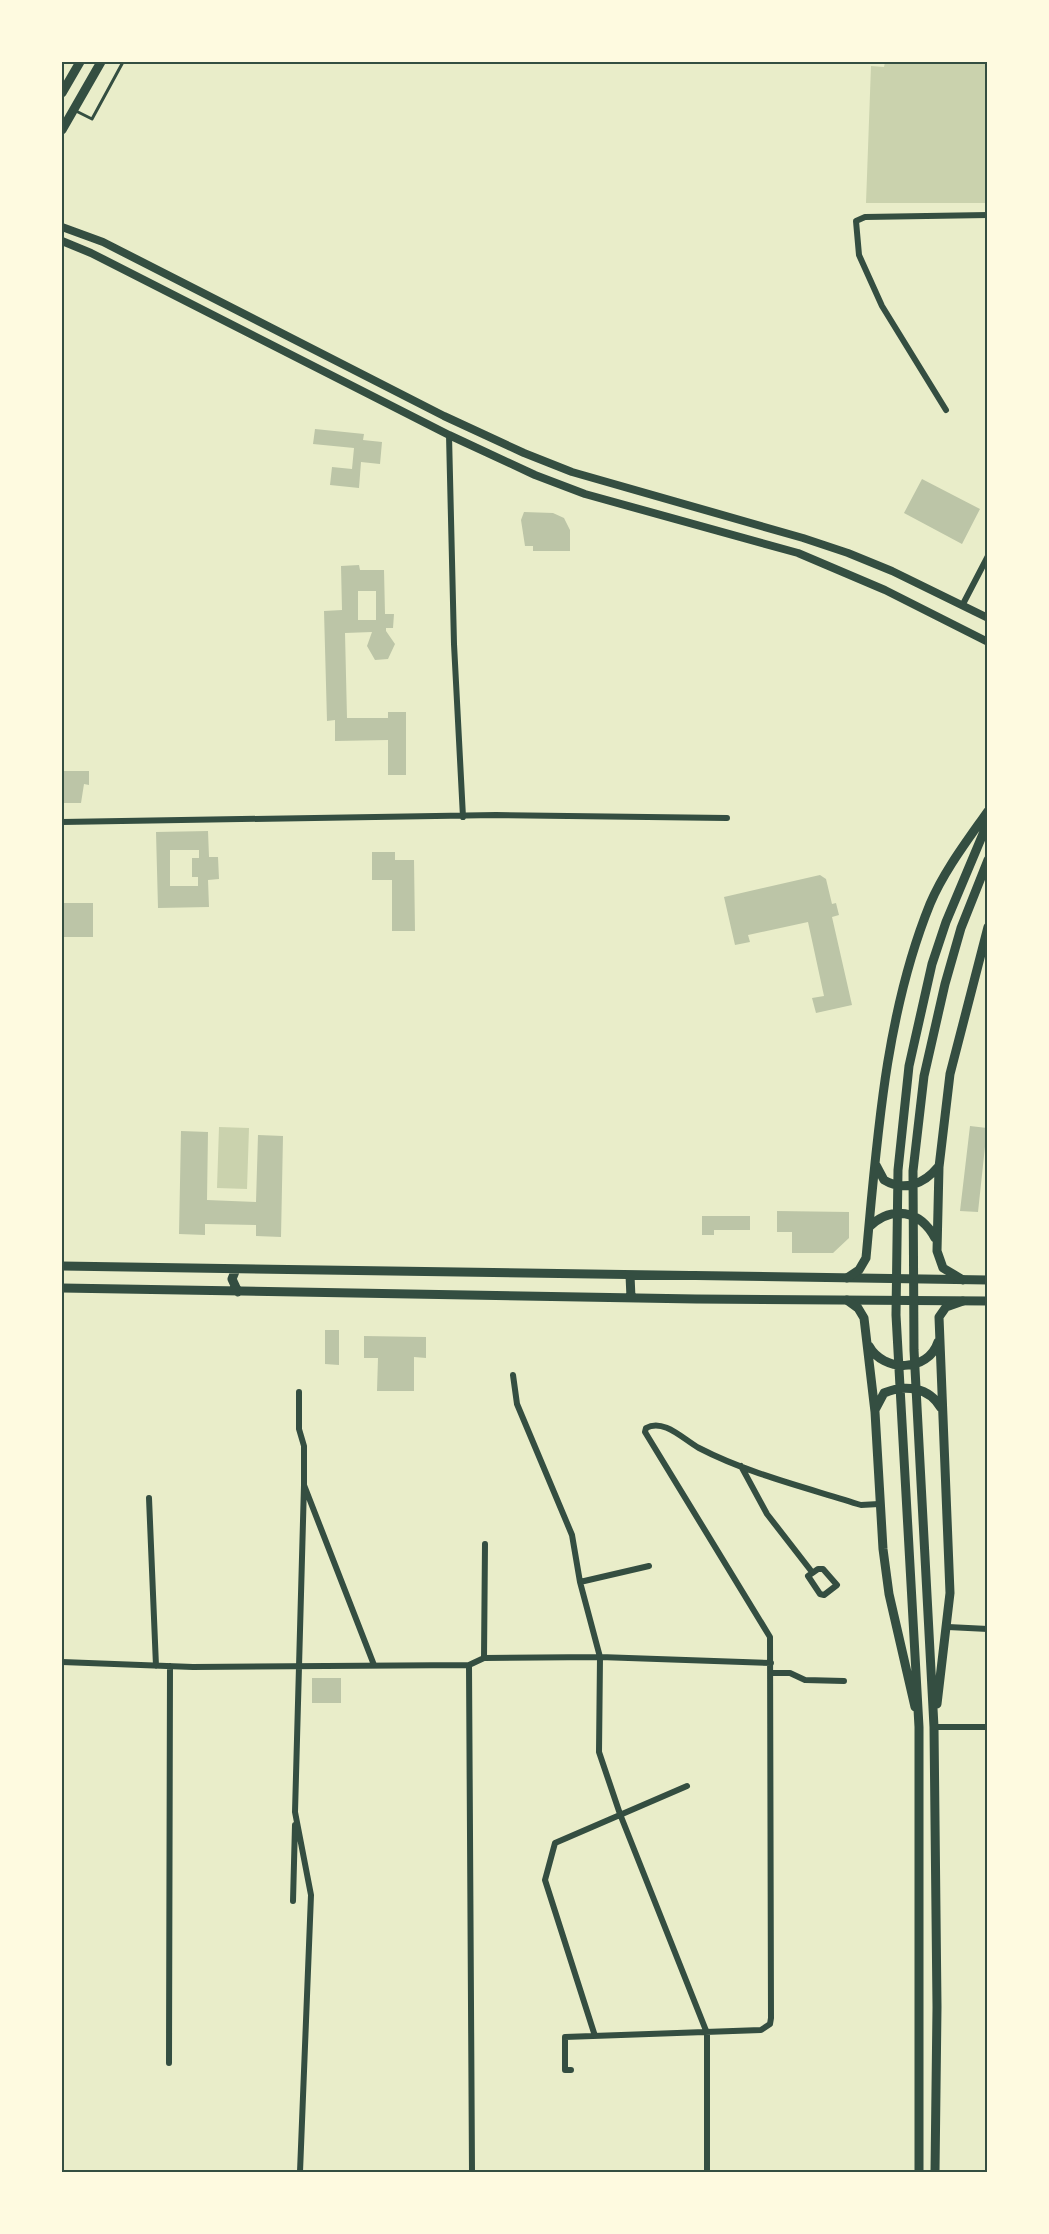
<svg xmlns="http://www.w3.org/2000/svg" width="1049" height="2234" font-family="'Work Sans',sans-serif">
	<rect width="100%" height="100%" fill="#e9edc9"/>
	<!-- green -->
	<path fill="#cad2ad" d="M885,62h102v141h-121l5,-137 13,1z
		M219,1127l30,1 -2,61 -30,-1z"/>
	<!-- building -->
	<path fill="#bcc5a7" fill-rule="evenodd" d="M315,429l49,5 -1,6 19,2 -2,22 -19,-2 -2,26 -29,-3 2,-18 20,2 2,-21 -41,-4z
		M922,479l58,30 -18,35 -58,-31z
		M524,512l29,1 11,5 6,12v21h-37v-5h-8l-4,-26z
		M359,565l1,5h24l1,44h9l-1,14h-7v3l9,13 -7,15 -13,1 -8,-14 5,-14 -27,1 2,85h41v-6h18v63h-18v-35l-53,1v-21l-8,1 -3,-110 18,-1 -1,-44zM358,591h18v29h-18z
		M63,771h26v14l-5,-1 -3,19h-18z
		M208,831l1,26h9l1,22 -11,1 1,27 -51,1 -2,-76zM170,850h29v8h-7v19h6v9h-28z
		M372,852h23v8h19l1,71h-23v-51h-20z
		M820,875l6,4 6,25 4,-1 3,12 -7,2 20,88 -36,8 -4,-15 12,-2 -16,-74 -60,13 2,7 -15,3 -11,-48z
		M62,903h31v34h-31z
		M970,1126l17,2 -9,84 -18,-1z
		M181,1131l27,1 -1,68 49,2 2,-67 25,1 -2,101 -25,-1v-11l-51,-1v11l-26,-1z
		M777,1211l72,1v26l-16,15h-41v-21h-15z
		M702,1216h48v14h-36v5h-12z
		M325,1330h14v35l-14,-1z
		M364,1336l62,1v21l-12,-1v34h-37l1,-33h-14z
		M312,1678h29v25h-29z"/>
	<g fill="none" stroke-linecap="round" stroke-linejoin="round">
		<!-- service -->
		<path stroke="#344e41" stroke-width="3" d="M74,110l18,9 31,-57"/>
		<!-- minor -->
		<path stroke="#344e41" stroke-width="6" d="M946,410l-64,-104 -23,-51 -3,-34 9,-4 123,-2
			M449,435l5,209 9,173
			M963,604l25,-48
			M62,822l434,-7 231,3
			M513,1375l4,29 55,131 8,47 20,75 -1,95 21,62 87,219v139
			M299,1392v37l5,17v39l70,180
			M741,1466l26,48 45,58
			M149,1498l7,168
			M818,1569h5l14,16 -13,10 -4,-1 -12,-18z
			M580,1582l69,-16
			M948,1627l40,2
			M484,1658l1,-114
			M62,1662l131,5 276,-2 15,-7 116,-1 171,6
			M469,1665l3,507
			M771,1673h19l15,7 39,1
			M934,1727h54
			M293,1901l2,-76
			M595,2036l-50,-156 10,-37 132,-57
			M169,2063l1,-397
			M571,2070h-6v-33l196,-7 9,-6 1,-6 -1,-381 -125,-205 1,-4c18,-10 38,12 53,20 50,26 109,40 162,57l18,-1
			M300,2172l11,-277 -16,-83 9,-327"/>
		<!-- secondary -->
		<path stroke="#344e41" stroke-width="8" d="M62,227l41,15 341,174 80,37 48,19 231,66 45,15 44,18 96,47
			M62,241l29,12 358,182 86,40 50,19 213,59 87,37 103,52"/>
		<!-- primary -->
		<path stroke="#344e41" stroke-width="9" d="M62,93l18,-31
			M62,130l39,-68
			M62,1266l926,14
			M236,1269l-4,10 6,13
			M630,1275l1,23
			M62,1288l634,11 292,2"/>
		<!-- trunk -->
		<path stroke="#344e41" stroke-width="9" d="M876,1165l8,15c20,12 40,4 54,-13
			M869,1227c23,-22 51,-17 66,11
			M847,1278l12,-8 7,-12c11,-118 19,-243 64,-354 14,-33 37,-63 58,-93
			M963,1280l-20,-12 -6,-17 2,-84 11,-93 38,-147
			M847,1300l11,8 6,10 11,94 8,137 6,45 26,113
			M869,1346c14,26 59,27 69,-4
			M875,1410l9,-17c21,-9 45,-6 57,15
			M937,1704l13,-111 -11,-276 7,-10 17,-6
			M919,2172v-445l-23,-412 2,-145 11,-104 23,-102 14,-42 42,-100
			M935,2172l2,-165 -3,-280 -20,-377 -1,-179 11,-95 21,-92 16,-56 27,-68"/>
	</g>
	<!-- border -->
	<rect width="1049" height="2234" fill="none" stroke="#fefae0" stroke-width="126"/>
	<rect x="63" y="63" width="923" height="2108" fill="none" stroke="#344e41" stroke-width="2"/>
</svg>
